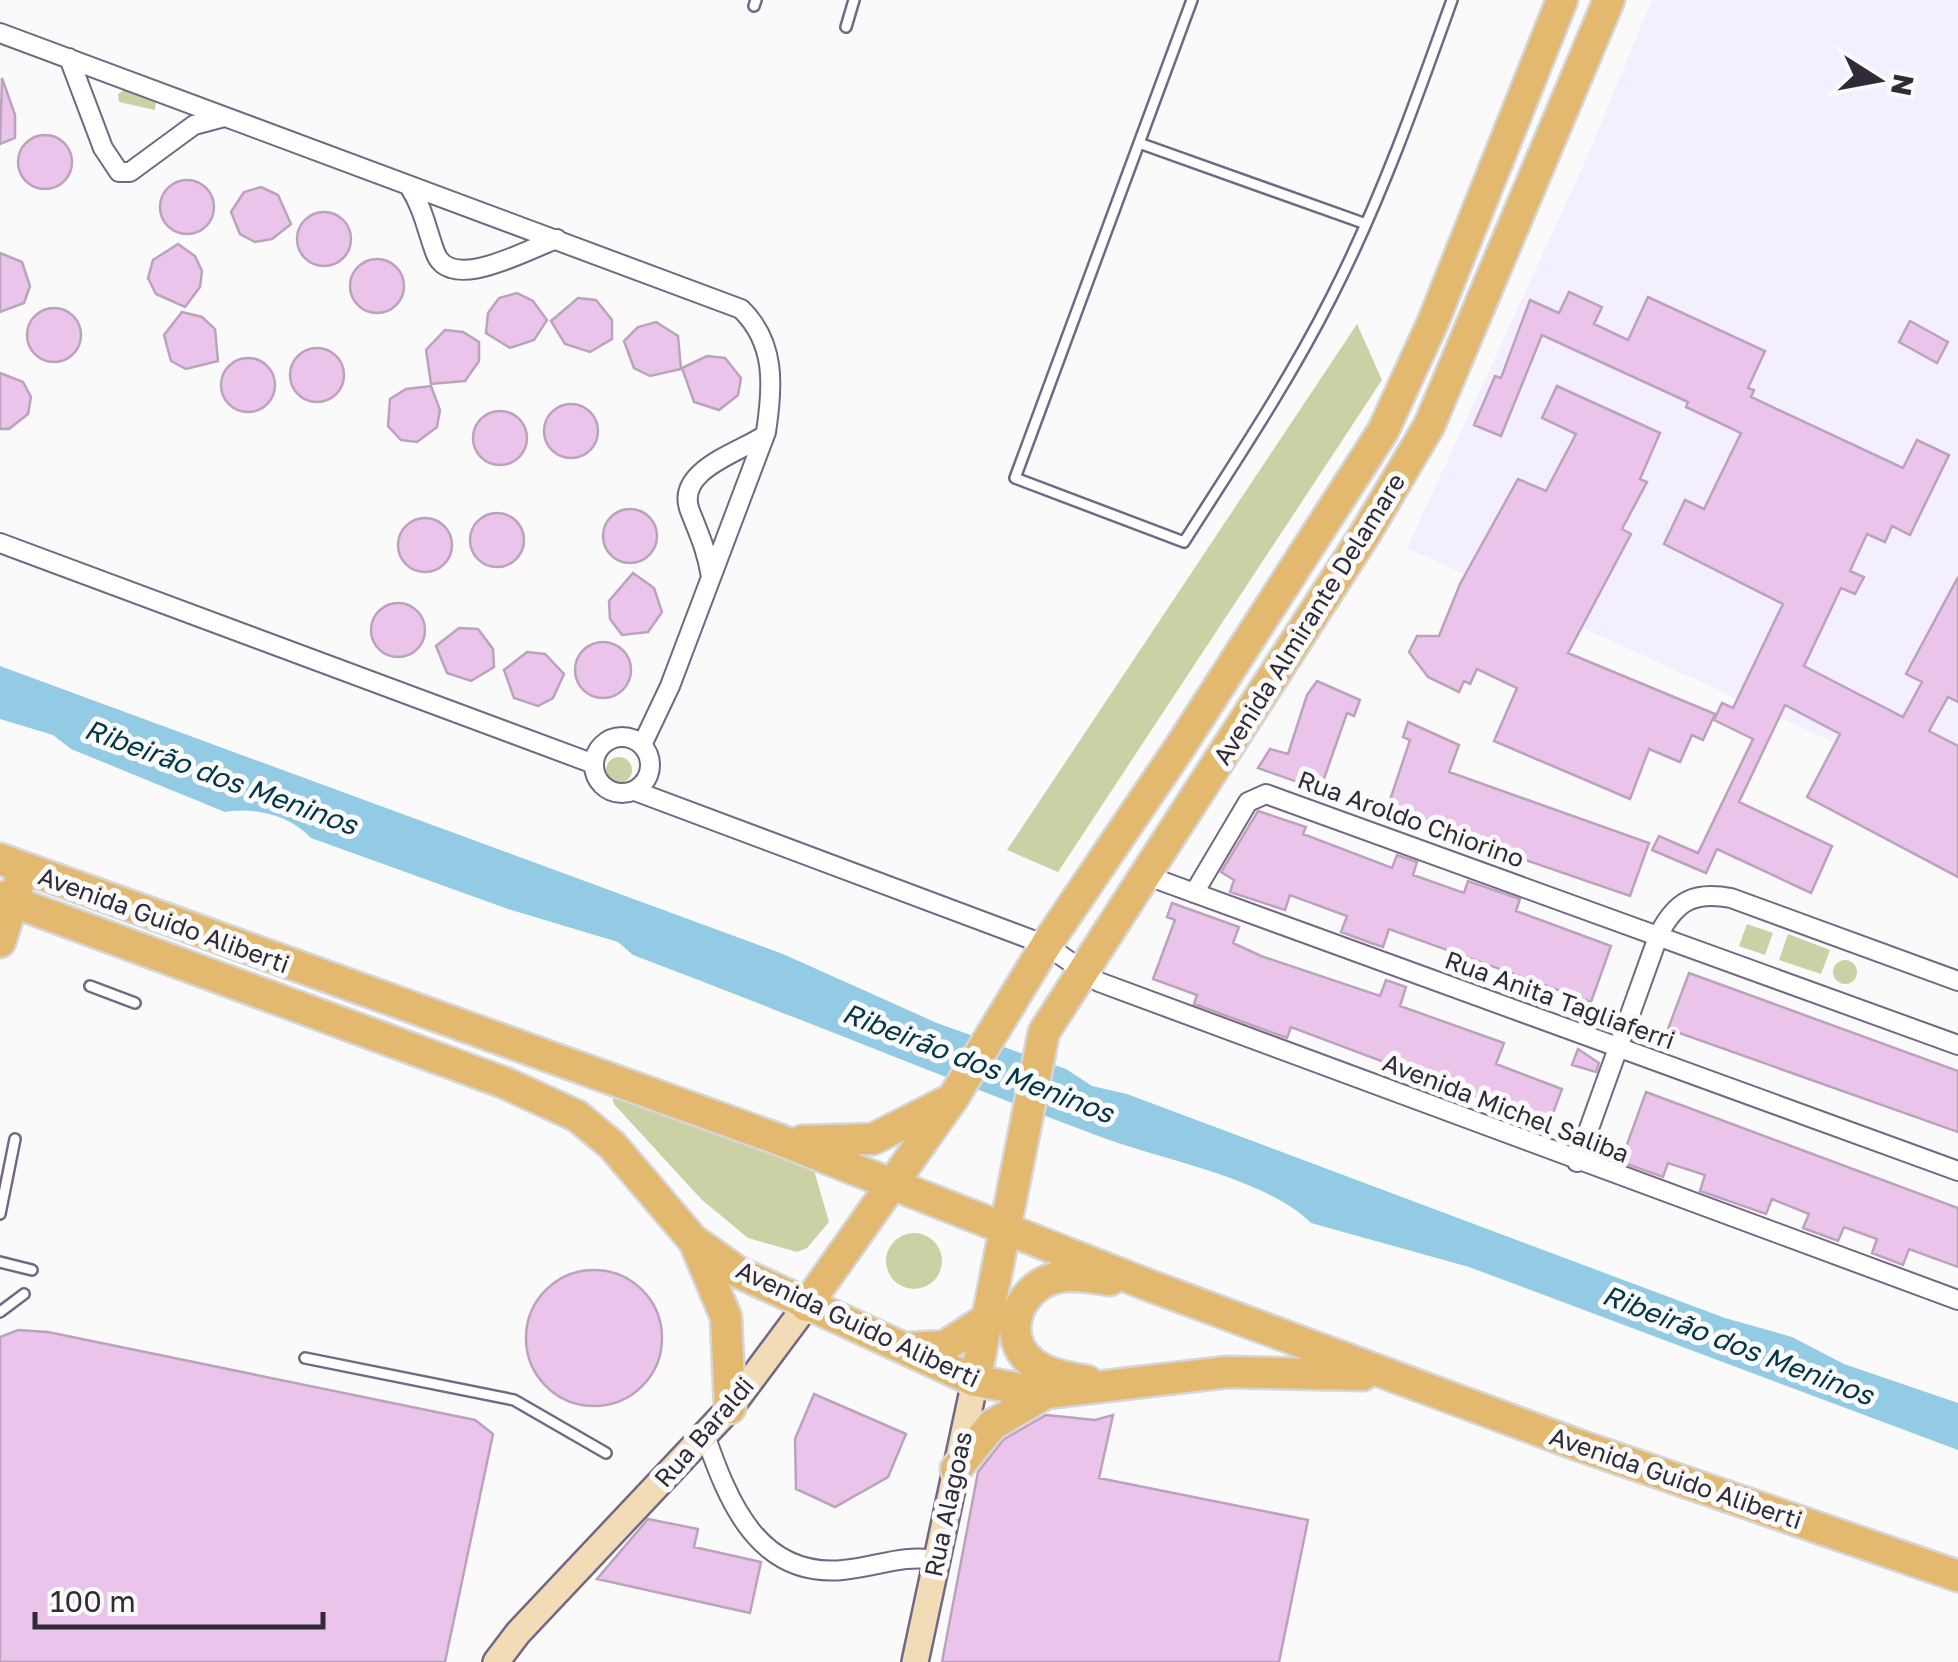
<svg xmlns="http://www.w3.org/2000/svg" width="1958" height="1662" font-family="'Golos Text',sans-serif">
	<rect width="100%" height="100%" fill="#fafafa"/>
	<!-- built -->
	<path fill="#f4effe" d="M1652,0h306v799l-551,-251 178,-386z"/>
	<!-- green -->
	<path fill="#cbd1a4" d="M124,90l32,10 -1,10 -36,-8 -1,-8z
		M1357,324l25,56 -324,492 -51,-22z
		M606 770a13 13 0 1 1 26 0a13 13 0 1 1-26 0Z
		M1747,924l26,9 -8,22 -26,-9z
		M1788,934l42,16 -9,24 -42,-14z
		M1833 972a12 12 0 1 1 24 0a12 12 0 1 1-24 0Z
		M611,1093l203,77 15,52 -22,26 -10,4 -49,-14 -47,-39 -87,-95z
		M886 1261a28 28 0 1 1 56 0a28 28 0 1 1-56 0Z"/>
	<!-- water -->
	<path fill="#93cbe4" d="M0,666l783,288 154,69 129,46 26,17 35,8 598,224 67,19 52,27 114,39v47l-489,-183 -158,-44c-45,-45 -149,-63 -210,-86 -156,-59 -312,-123 -468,-182l-15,-13 -110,-33 -197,-71c-21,-23 -56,-31 -86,-26l-154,-63 -18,-14 -53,-16z"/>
	<!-- building -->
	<path fill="#eac4eb" stroke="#bba3bb" stroke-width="2.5" d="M2,78l13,37v23l-15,6z
		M18 162a27 27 0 1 1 54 0a27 27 0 1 1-54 0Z
		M160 207a27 27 0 1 1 54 0a27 27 0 1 1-54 0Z
		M261,187l17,8 13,29 -19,15 -17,3 -15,-8 -9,-22 13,-20z
		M297 239a27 27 0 1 1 54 0a27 27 0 1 1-54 0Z
		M178,244l17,12 7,15 -2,16 -15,20 -29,-13 -8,-16 5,-18z
		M0,253l22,9 8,24 -6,17 -24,9z
		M350 286a27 27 0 1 1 54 0a27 27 0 1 1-54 0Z
		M1569,292l33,15 -8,17 34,16 20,-43 117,54 -17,37 6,2 -3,7 152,71 14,-28 32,15 -39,80 -18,-9 -7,16 -18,-8 -17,37 14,6 -9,17 -14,-6 -37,78 99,51 19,-35 -16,-8 52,-97v125l-10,-5 -19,34 29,15v131l-151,-80 33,-63 -55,-29 -46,97 93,44 -21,47 -94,-44 -11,24 -54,-23 7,-14 39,17 55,-114 -39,-19 8,-17 11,5 50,-104 -119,-60 21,-44 19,9 37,-76 -55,-26 2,-5 -146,-67 -41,101 -27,-11 21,-49 6,2 29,-78 29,13z
		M517,293l16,8 14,19 -13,20 -24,8 -24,-15 2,-20 11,-15z
		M578,298l18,2 16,20v19l-22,13 -25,-8 -14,-23z
		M27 335a27 27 0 1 1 54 0a27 27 0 1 1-54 0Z
		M182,312l20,5 13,12 3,32 -32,8 -15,-8 -7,-26z
		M1910,321l38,21 -11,21 -38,-21z
		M656,322l22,14 3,33 -31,7 -16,-8 -10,-27 14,-14z
		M445,330l18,2 16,10v19l-14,20 -34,3 -5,-34z
		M290 375a27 27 0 1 1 54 0a27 27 0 1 1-54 0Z
		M707,356l18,2 16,20 -3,17 -19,15 -25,-8 -12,-34z
		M221 385a27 27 0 1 1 54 0a27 27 0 1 1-54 0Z
		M0,373l23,9 8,15 -3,17 -19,15h-9z
		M431,386l9,24 -3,17 -20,15 -16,-2 -13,-14 2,-27 16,-10z
		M1557,386l103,47 -20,46 7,3 -25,47 9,5 -63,119 147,61 -12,26 -11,-5 -12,27 -31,-13 -19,50 -136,-58 23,-53 -40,-19 -7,15 -6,-3 -5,11 -31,-15 -19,-25 8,-16h22l21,-52 58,-105 28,12 30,-57 -34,-16z
		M544 431a27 27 0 1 1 54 0a27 27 0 1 1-54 0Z
		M473 438a27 27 0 1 1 54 0a27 27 0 1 1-54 0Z
		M603 536a27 27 0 1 1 54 0a27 27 0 1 1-54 0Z
		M470 540a27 27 0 1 1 54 0a27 27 0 1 1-54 0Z
		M398 545a27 27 0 1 1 54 0a27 27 0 1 1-54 0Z
		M633,573l21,15 8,24 -14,20 -26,3 -12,-16 -1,-18z
		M371 630a27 27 0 1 1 54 0a27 27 0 1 1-54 0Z
		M459,628l19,1 15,20 1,18 -23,14 -24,-8 -11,-27z
		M575 670a28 28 0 1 1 56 0a28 28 0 1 1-56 0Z
		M527,652l18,2 19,20 -11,24 -15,8 -24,-8 -10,-28z
		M1317,681l43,19 -6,16 -7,-3 -27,77 -62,-22 12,-19 18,5 19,-59z
		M1408,722l51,23 -10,27 200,71 -19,53 -244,-84 24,-72 -7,-3z
		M1258,811l48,16 -3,7 89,34 5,-13 20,7 -4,13 51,18 4,-12 52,18 -4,12 95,35 -20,56 -202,-73 -6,18 -12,-4 -30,-11 6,-16 -57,-21 -5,15 -55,-18 4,-12 -13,-8z
		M1172,903l67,24 -6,16 28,13 119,40 6,-16 20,7 -6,19 104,37 -8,21 66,25 -13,35 -258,-97 -4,11 -93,-34 3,-9 -44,-16 22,-59 -8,-3z
		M1689,973l269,98v61l-290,-103z
		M1578,1049l21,14 -3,9 -24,-7z
		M1646,1092l312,116v59l-49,-18 -6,16 -31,-12 5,-14 -33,-12 -6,14 -35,-13 6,-14 -37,-15 -6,15 -66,-23 5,-16 -37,-12 -5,14 -53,-19 4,-12 11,4z
		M526 1338a68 68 0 1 1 136 0a68 68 0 1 1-136 0Z
		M18,1330l30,2 427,88 18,14 -48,228h-445v-325z
		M814,1394l92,40 -18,43 -53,30 -39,-18 -1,-50z
		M1046,1415l49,5 18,-5 -14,63 209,42 -29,142h-337l36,-190 26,-33z
		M648,1519l50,10 -4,18 67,15 -11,51 -153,-34z"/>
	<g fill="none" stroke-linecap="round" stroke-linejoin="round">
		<!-- lane casing -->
		<g stroke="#736883" stroke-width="14">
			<path id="lane" d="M1192,0l-177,478 169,64c51,-80 104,-159 147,-244 49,-96 85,-197 121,-298
				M754,6l2,-6
				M846,27l8,-27
				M1139,143l227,81
				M90,986l45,17
				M0,1214l15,-75
				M0,1262l32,8
				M0,1312l24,-18
				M305,1358l209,42 92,53"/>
		</g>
		<!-- street casing -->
		<g stroke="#736883" stroke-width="22">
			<path id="street" d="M0,33l741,276c35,34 32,77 25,123l-96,254 -28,59
				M69,58l34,90 16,24h11l64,-47 30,-8
				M409,186c14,22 17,41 26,66 15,43 94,-4 122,-13
				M0,543l594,221
				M711,577c-4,-26 -12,-43 -21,-66 -16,-41 51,-59 75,-76
				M594 765a28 28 0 1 1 56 0a28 28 0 1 1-56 0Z
				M635,791l411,154 53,37 859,318
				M1145,875l813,296
				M1194,893l54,-91 18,-8 692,251
				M1577,1162l82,-228c17,-33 35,-43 72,-36l227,83
				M705,1435c23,66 53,143 138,135 33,-3 60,-16 93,-10"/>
		</g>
		<!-- secondary casing -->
		<g stroke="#736883" stroke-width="30">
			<path id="secondary" d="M496,1662l22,-29 212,-225 76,-102
				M915,1662l60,-281"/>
		</g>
		<!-- primary casing -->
		<g stroke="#d6d5d7" stroke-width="35">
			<path id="primary" d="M0,859l775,279 373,147 430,160 380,131
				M0,897l505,186 72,33 35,29 81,95 45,32 237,109 71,12 181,-21 136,3
				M0,942l18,-56
				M802,1141l71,-2 73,-37
				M695,1243l31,74 4,91
				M806,1306l147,-208 93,-153 134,-198 203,-316 50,-109 129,-322
				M908,1348l37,-2 42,-27
				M975,1381l69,-349 321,-498 64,-108 180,-426
				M1087,1381c-17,-3 -38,-6 -53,-17 -35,-25 -17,-76 21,-86 17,-5 38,0 55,2
				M956,1469l36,-44 54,-32"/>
		</g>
		<!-- lane -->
		<use href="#lane" stroke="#fff" stroke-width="9"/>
		<!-- street -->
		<use href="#street" stroke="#fff" stroke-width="18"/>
		<!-- secondary -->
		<use href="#secondary" stroke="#f1dcb7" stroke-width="25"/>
		<!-- primary -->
		<use href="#primary" stroke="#e3b86f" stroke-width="30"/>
	</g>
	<g text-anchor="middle" stroke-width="10" stroke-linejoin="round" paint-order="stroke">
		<!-- street labels -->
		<g font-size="25" fill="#302b37" stroke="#fafafa">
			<text transform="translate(1309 619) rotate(-58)" y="9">Avenida Almirante Delamare</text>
			<text transform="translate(1411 819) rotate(20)" y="9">Rua Aroldo Chiorino</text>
			<text transform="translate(164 920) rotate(20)" y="9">Avenida Guido Aliberti</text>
			<text transform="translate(1560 1000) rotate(20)" y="9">Rua Anita Tagliaferri</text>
			<text transform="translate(1506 1108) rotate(21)" y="9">Avenida Michel Saliba</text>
			<text transform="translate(858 1324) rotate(25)" y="9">Avenida Guido Aliberti</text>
			<text transform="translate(704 1432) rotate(-49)" y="9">Rua Baraldi</text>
			<text transform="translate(1676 1478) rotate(19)" y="9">Avenida Guido Aliberti</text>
			<text transform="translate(948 1504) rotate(-78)" y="9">Rua Alagoas</text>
		</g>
		<!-- water labels -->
		<g font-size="28" font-style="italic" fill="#033748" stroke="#fafafa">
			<text transform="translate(221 777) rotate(20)" y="10">Ribeirão dos Meninos</text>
			<text transform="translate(978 1063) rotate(21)" y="10">Ribeirão dos Meninos</text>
			<text transform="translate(1738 1345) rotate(21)" y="10">Ribeirão dos Meninos</text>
		</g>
	</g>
	<!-- north arrow -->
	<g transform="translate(1878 80) rotate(101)" stroke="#fafafa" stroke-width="8" paint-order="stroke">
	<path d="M0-8L18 38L0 25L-18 38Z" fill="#302b37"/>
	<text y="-15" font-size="28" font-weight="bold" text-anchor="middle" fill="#302b37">N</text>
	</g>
	<!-- scale -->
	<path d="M35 1612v15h288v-15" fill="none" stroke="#302b37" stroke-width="5"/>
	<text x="50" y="1612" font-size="30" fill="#302b37" stroke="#fafafa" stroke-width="8" paint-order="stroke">100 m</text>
</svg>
